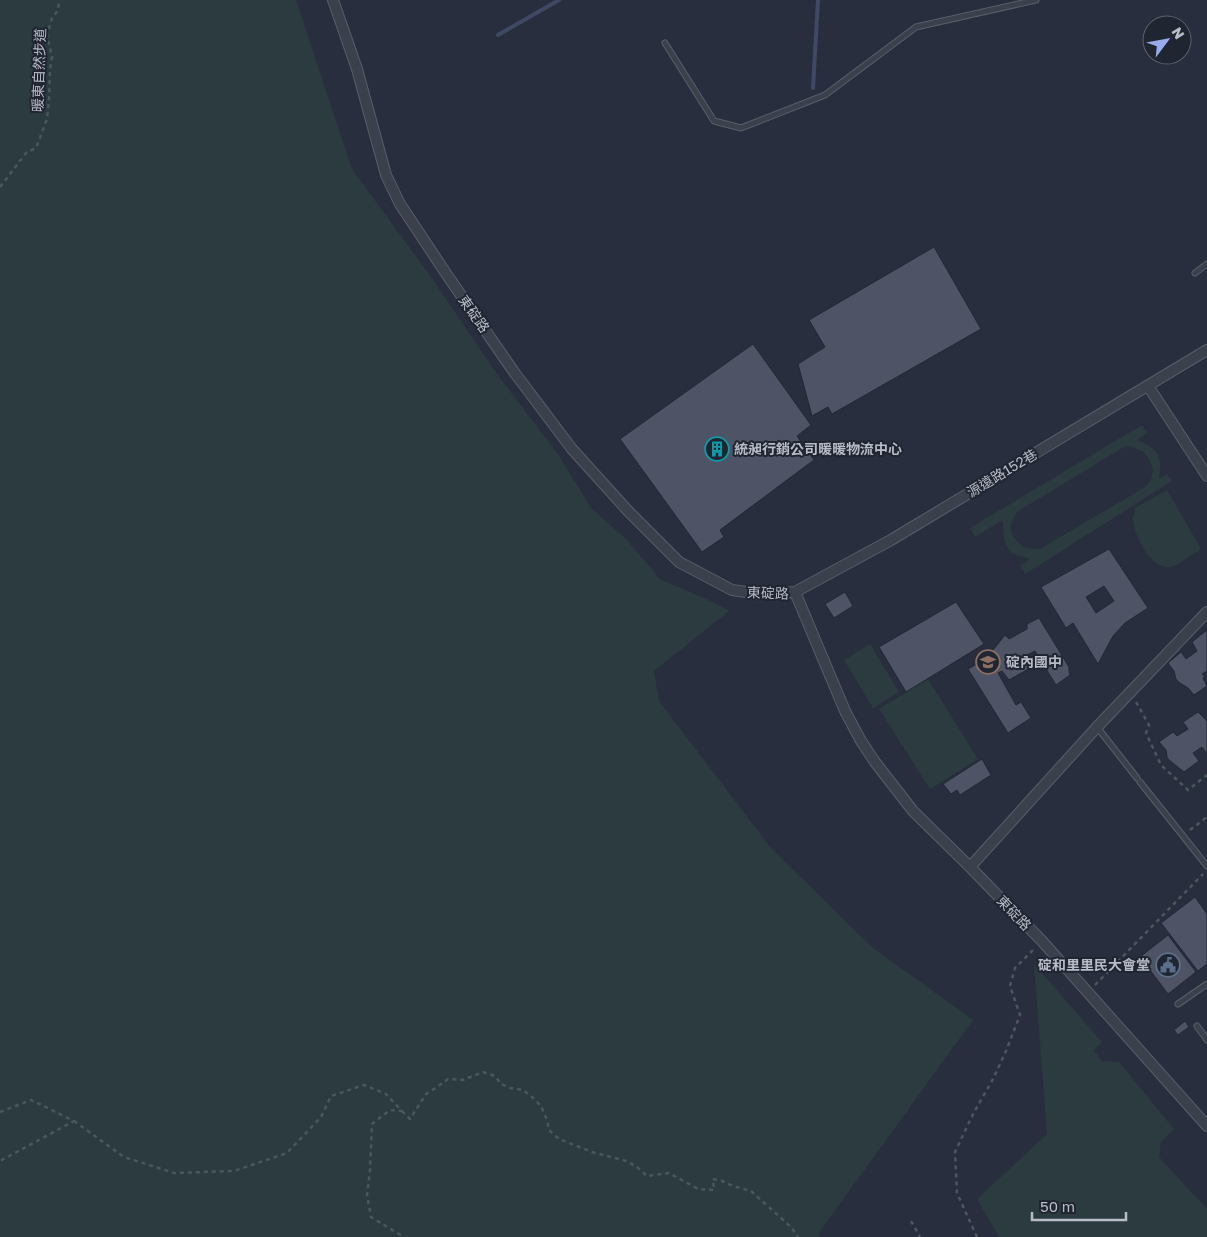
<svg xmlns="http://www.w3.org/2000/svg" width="1207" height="1237" font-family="'Golos Text','Noto Sans TC',sans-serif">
	<rect width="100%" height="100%" fill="#282e3d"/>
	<!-- green -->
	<path fill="#2b3b3f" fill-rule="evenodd" d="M0,0h296l56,169 79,108 66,97 61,80 33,54 36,32 33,39 55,24 14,8 -75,60 5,30 112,147 102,100 100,72 -155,214 3,3h-821z
		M1142,425l5,8 -10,7c21,9 26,15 22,39l8,-5 5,7 -147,93 -5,-8 10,-7c-5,-2 -11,-3 -16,-5 -11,-6 -11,-24 -11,-34l-28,17 -5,-9zM1130,446l14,6 5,8 4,9 -2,11 -6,7 -105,62c-5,0 -11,0 -16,-2 -8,-4 -15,-15 -13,-24 1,-3 4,-7 6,-11l107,-65z
		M1167,490l34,59c-7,4 -24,17 -30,18 -20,3 -37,-31 -38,-48 0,-3 2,-8 2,-11z
		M870,644l29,48 -26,16 -29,-48z
		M928,679l50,80 -48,30 -51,-80z
		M1034,964l68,78 -8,9 8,10 17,1 55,67 -13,13 -2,15 48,52v28h-208l-22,-38 70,-65z"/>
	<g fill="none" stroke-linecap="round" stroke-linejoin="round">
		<!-- stream -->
		<path stroke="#404964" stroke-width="4" d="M498,35l61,-35
			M813,88l5,-88"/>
	</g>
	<!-- building -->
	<path fill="#4e5465" stroke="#222734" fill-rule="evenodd" d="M934,247l47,82 -149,85 -4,-7 -16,9 -14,-52 27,-17 -16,-27z
		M753,344l58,81 -14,11 17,24 -94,70 4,7 -22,15 -82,-113z
		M1109,549l39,59 -23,15 -12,13 -15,28 -25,-41 -7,5 -25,-41zM1104,586l10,15 -18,12 -10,-16z
		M845,592l8,14 -19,12 -9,-14z
		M956,602l28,42 -78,48 -27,-45z
		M1039,618l30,49v4l1,4 -14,10 -21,-34 -10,5 7,11 -23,13 -7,-9 -4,2 18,32 5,-3 10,16 -23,15 -40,-64 18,-10 19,-24 4,4 18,-10v-5z
		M1207,630v41l-5,3 3,3 -2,1 4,8 -13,9 -6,-7 -8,-5 -4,-4 -2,-8 -6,-8 13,-11 5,7 11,-8 -5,-9z
		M1198,712l9,9v33l-5,-7 -9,6 6,8 -15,11 -15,-12 -2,-3 -1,-7 -7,-8 14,-10 4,4 11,-7 -5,-7z
		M982,759l9,16 -31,20 -3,-5 -6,4 -8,-10z
		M1195,897l12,17v50l-9,7 -37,-48z
		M1168,935l28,37 -28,22 -28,-37z
		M1185,1021l4,6 -11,8 -4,-5z"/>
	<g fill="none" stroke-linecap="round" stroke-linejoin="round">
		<!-- service casing -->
		<g stroke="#595e6b" stroke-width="7">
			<path id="service" d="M665,43l49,78 27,7 84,-33 91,-68 120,-27
				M1195,273l12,-9
				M1097,727l40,51
				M1140,782l67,84
				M1178,1004l29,-20
				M1197,1026l10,14"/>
		</g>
		<!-- minor casing -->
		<g stroke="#595e6b" stroke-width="12">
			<path id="minor" d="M333,0l24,69 29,106 14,29 45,68 69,100 58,77 57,63 50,50 53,28 28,4 35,-2 96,-52 316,-190
				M1148,386l59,90
				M795,592l50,119 16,30 14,21 38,49 57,56 72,74 165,185
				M970,867l127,-140 110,-115"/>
		</g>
		<!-- path -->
		<path stroke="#4a585d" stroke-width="2.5" stroke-dasharray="4 4" stroke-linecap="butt" d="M0,187l26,-34 10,-5 11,-29 2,-19 1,-31 2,-12 -5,-22 5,-17 6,-8 1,-10
			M1136,702l13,23 -3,8 15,32 27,25 19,-15
			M1190,830l17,-13
			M1095,985l108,-111
			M402,1111l8,8 16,-25 11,-7 11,-8 15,1 20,-8 12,4 6,8 9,4 13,2 9,7 9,9 6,14 2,10 10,9 33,13 34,9 10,5 11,10 22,-3 29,16 16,1 -1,-11 9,2 11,5 18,5 40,36 7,10
			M0,1112l31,-12 43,21 -74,40
			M74,1121l50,36 50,16 60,-2 53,-18 34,-36 10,-21 33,-11 22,9 16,17 -12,-1 -18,14 -2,46 -3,25 4,22 33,20
			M911,1221l9,16
			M977,1237l-20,-44 -2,-41 18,-38 20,-35 13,-28 14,-36 -10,-29 5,-18 20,-20"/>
		<!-- service -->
		<use href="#service" stroke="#3b404d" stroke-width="5"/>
		<!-- minor -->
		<use href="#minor" stroke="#3b404d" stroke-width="10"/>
	</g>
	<!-- icons -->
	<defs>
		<g id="building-ring" transform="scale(1.25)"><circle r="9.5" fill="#202532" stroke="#0f9aa8" stroke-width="1.5"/><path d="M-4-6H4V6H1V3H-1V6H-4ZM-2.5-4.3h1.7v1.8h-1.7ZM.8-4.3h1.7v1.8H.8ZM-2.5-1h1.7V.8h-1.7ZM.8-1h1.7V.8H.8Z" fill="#0f9aa8"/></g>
		<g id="school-ring" transform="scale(1.25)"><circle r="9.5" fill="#202532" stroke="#8d6e63" stroke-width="1.5"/><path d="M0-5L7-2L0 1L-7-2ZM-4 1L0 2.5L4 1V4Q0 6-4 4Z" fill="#8d6e63"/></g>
		<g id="civic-ring" transform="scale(1.25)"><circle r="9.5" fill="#202532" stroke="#5c6f8a" stroke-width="1.5"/><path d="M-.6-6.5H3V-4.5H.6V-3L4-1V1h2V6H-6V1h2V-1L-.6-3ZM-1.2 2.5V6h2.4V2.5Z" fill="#5c6f8a"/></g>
	</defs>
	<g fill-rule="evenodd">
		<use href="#building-ring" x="717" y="449"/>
		<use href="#school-ring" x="988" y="662"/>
		<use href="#civic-ring" x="1168" y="965"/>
	</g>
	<g text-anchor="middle" stroke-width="4" stroke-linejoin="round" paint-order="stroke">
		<!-- street labels -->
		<g font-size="14" fill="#b8bbc8" stroke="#202532">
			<text transform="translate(39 70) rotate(-88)" y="5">暖東自然步道</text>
			<text transform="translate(474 314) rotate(55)" y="5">東碇路</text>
			<text transform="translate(1002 473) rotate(-31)" y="5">源遠路152巷</text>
			<text transform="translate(768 593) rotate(2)" y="5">東碇路</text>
			<text transform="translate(1014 913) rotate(46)" y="5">東碇路</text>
		</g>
		<!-- poi labels -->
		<g font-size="14" font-weight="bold" fill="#b8bbc8" stroke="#202532" text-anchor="start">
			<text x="734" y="454">統昶行銷公司暖暖物流中心</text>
			<text x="1006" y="667">碇內國中</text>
			<text x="1150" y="970" text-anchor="end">碇和里里民大會堂</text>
		</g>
	</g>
	<!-- north arrow -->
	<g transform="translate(1167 40) rotate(58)"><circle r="24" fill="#202532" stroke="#5d616e"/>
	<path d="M0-4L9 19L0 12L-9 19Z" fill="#98aced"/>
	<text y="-8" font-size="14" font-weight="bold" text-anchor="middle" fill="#b8bbc8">N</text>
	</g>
	<!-- scale -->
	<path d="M1032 1212v8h94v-8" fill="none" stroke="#b8bbc8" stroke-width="2.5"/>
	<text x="1040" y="1212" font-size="15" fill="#b8bbc8" stroke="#202532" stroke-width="4" paint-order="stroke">50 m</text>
</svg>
